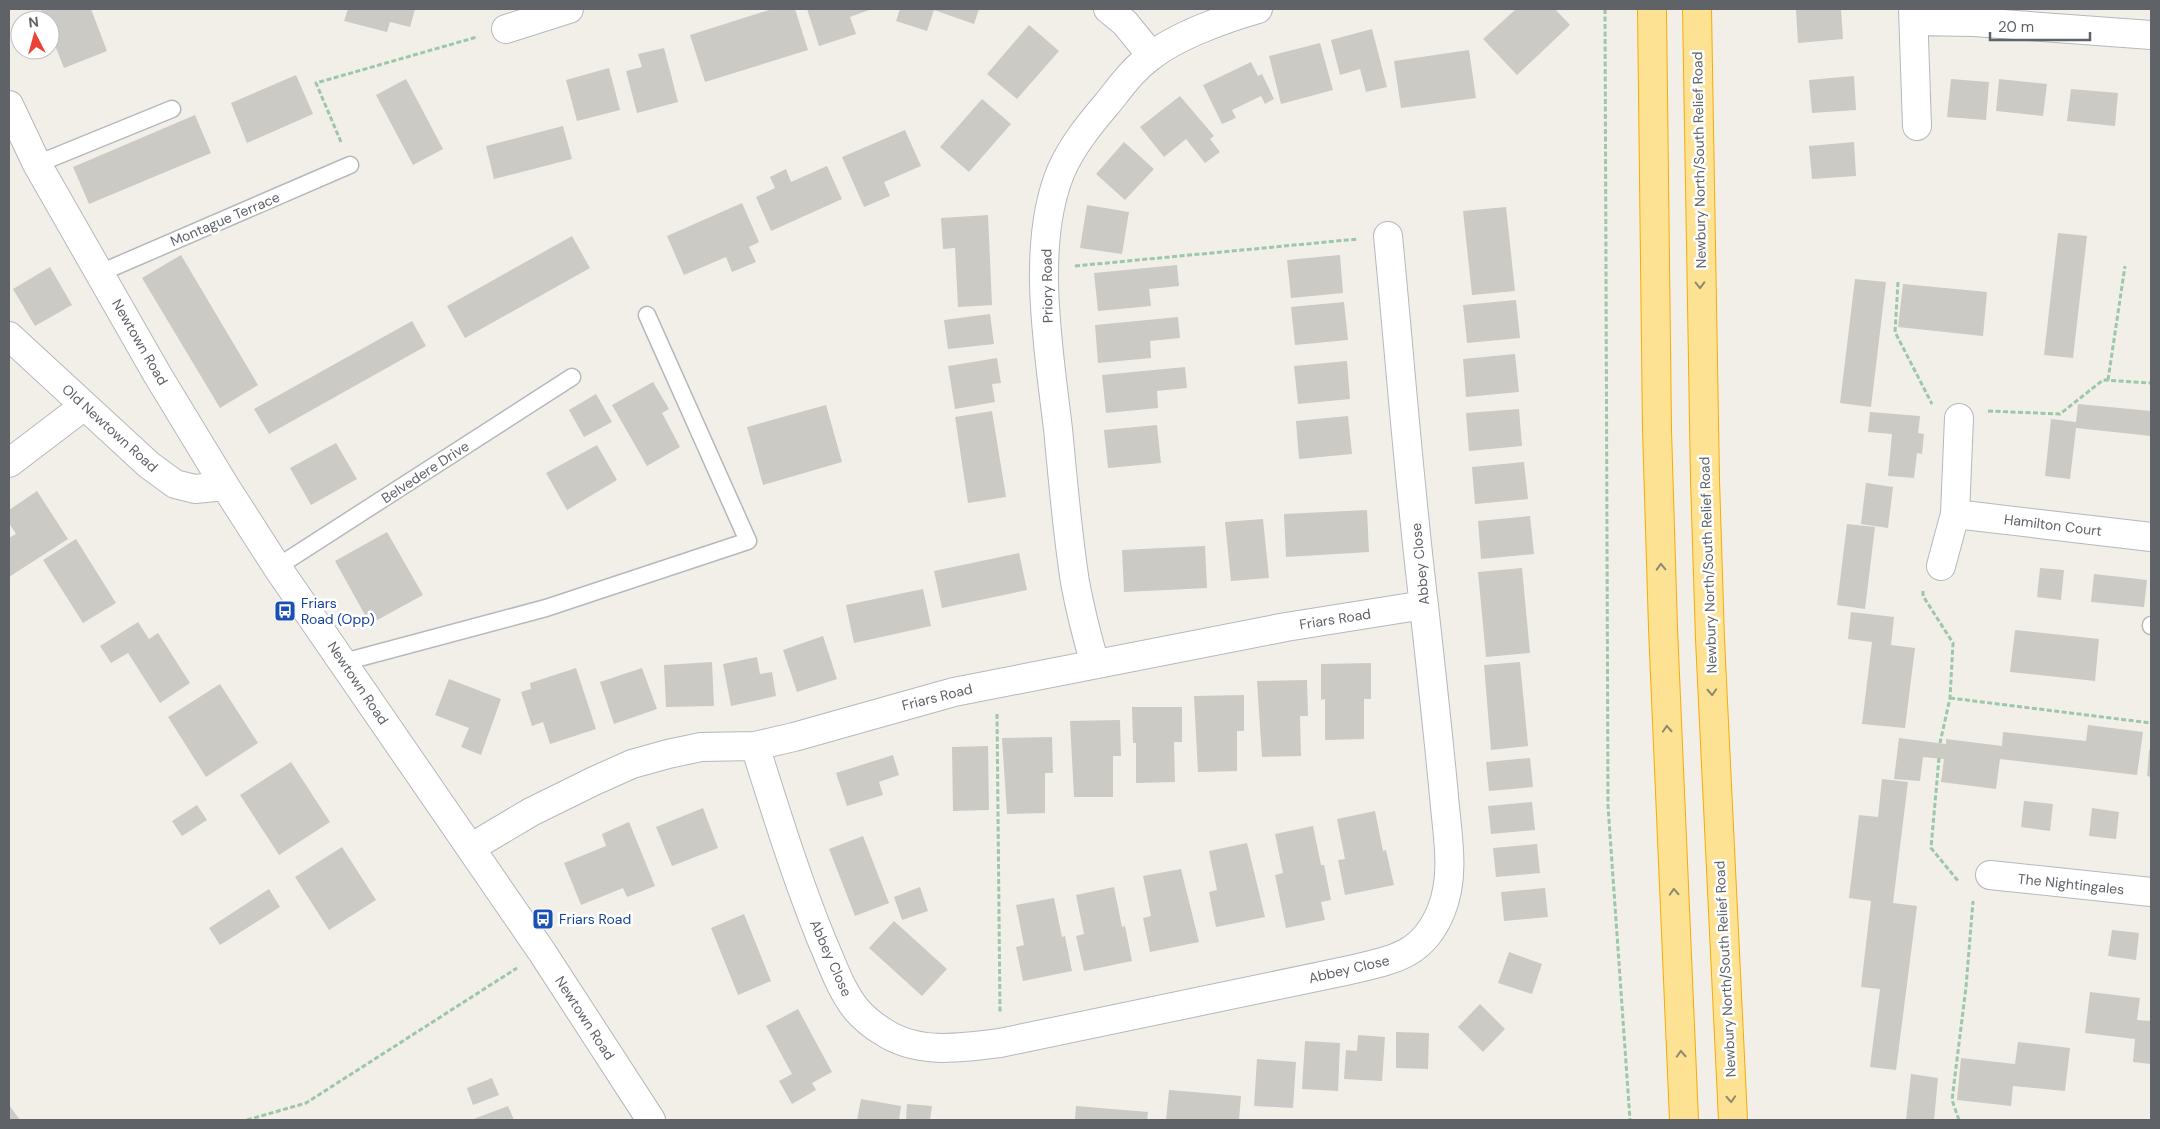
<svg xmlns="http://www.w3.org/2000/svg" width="2160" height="1129" font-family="'DM Sans',sans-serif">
	<rect width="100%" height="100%" fill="#f1efe8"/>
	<!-- building -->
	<path fill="#cccac5" d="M43,9h48l16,42 -43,17 -14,-35v-13h-5l-4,-10z
		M348,9h67l-5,18 -20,-5 -3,10 -43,-11z
		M772,9h23l13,41 -103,32 -15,-47z
		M807,9h62v1l-19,7 6,17 -37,12z
		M900,9h79l-5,15 -40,-14 -7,21 -31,-10z
		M1516,9h39l15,16 -53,50 -34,-36z
		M1810,9h31l2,30 -45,4 -2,-33z
		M1029,25l30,26 -42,48 -30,-25z
		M1372,29l15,58 -21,5 -6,-23 -20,6 -9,-35z
		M1320,43l13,47 -52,14 -12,-48z
		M664,48l14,54 -41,11 -11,-42 16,-4 -4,-13z
		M1469,50l7,48 -75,10 -7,-47z
		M1251,62l7,14 4,-2 12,25 -9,5 -4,-8 -29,14 4,8 -14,6 -19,-39z
		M609,68l11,42 -43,11 -11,-41z
		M296,75l17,39 -66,29 -16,-40z
		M1854,76l2,34 -44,3 -3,-33z
		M406,79l37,70 -30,16 -37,-70z
		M1951,79l38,3 -3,38 -39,-3z
		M1999,79l48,5 -4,32 -47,-5z
		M2071,89l47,4 -3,33 -48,-5z
		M1180,96l34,40 -4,3 10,13 -15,11 -19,-24 -22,18 -24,-30z
		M982,99l29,25 -42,48 -29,-25z
		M195,115l16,38 -122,51 -16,-37z
		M563,126l9,33 -78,20 -8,-33z
		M905,130l16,36 -37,16 6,14 -26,11 -22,-50z
		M1124,142l30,27 -29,31 -29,-26z
		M1854,142l2,34 -44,3 -3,-33z
		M827,166l15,33 -71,32 -15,-34 19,-9 -5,-11 16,-8 5,13z
		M742,203l17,39 -10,5 7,15 -24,10 -6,-15 -42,18 -17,-39z
		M1087,205l42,7 -7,42 -42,-6z
		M1506,207l9,84 -43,4 -9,-84z
		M988,215l4,90 -34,2 -3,-59 -12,1 -2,-31z
		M2058,233l29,3 -14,122 -29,-3z
		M572,236l18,32 -125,70 -18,-32z
		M181,255l77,130 -38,23 -78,-130z
		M1340,255l3,38 -52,5 -4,-38z
		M1177,265l2,21 -30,3 2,17 -53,5 -4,-38z
		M50,267l22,38 -37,21 -22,-37z
		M1855,279l31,3 -15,125 -31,-4z
		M1903,284l84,8 -4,44 -85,-9z
		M1516,300l4,38 -53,5 -4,-38z
		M1344,302l4,38 -53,5 -4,-38z
		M990,314l4,30 -46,5 -4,-29z
		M1178,317l2,21 -30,3 1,17 -53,5 -3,-38z
		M412,321l14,25 -157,88 -15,-25z
		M1515,354l4,38 -53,5 -3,-38z
		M997,358l4,25 -9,1 3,18 -40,7 -7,-43z
		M1347,361l3,38 -52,5 -4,-38z
		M1185,367l2,21 -30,3 1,17 -52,5 -4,-38z
		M653,382l16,27 -7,4 18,34 -33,19 -35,-61z
		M596,394l16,28 -28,15 -15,-27z
		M2078,404l73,7v25l-75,-8 -6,51 -25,-3 6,-57 25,3z
		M826,405l16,57 -79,23 -16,-58z
		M1519,409l3,37 -53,5 -3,-38z
		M992,411l14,86 -38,6 -13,-86z
		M1870,412l50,4 -2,17 6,1 -2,20 -5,-1 -3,25 -26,-2 4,-42 -24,-2z
		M1348,416l4,38 -53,5 -3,-38z
		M1157,425l4,38 -53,5 -4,-38z
		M336,443l21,36 -46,26 -21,-37z
		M597,445l20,35 -50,30 -21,-37z
		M1524,462l4,37 -53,5 -3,-37z
		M1866,483l27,4 -5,41 -27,-4z
		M37,491l31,48 -59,38v-39l7,-4 -7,-11v-13z
		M1367,510l2,42 -83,5 -2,-43z
		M1530,516l4,38 -53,5 -3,-38z
		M1263,519l6,59 -38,3 -6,-59z
		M1847,524l28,3 -10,82 -28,-4z
		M387,532l36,63 -53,29 -35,-63z
		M76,539l40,64 -33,20 -40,-63z
		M1205,546l2,42 -83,4 -2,-42z
		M1019,553l8,37 -85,18 -8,-37z
		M1522,568l8,85 -44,4 -8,-85z
		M2040,568l24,2 -3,30 -24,-3z
		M2094,574l53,6 -3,27 -53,-5z
		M923,589l8,37 -77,17 -8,-38z
		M1851,612l43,5 -3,28 24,3 -10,80 -43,-4 10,-82 -24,-3z
		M138,622l11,17 9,-6 32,50 -30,20 -32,-50 -17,10 -11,-17z
		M2015,630l84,9 -4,42 -85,-9z
		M823,636l14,43 -40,13 -14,-42z
		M757,657l3,17 12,-2 4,24 -45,10 -8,-42z
		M712,662l2,44 -48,1 -2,-42z
		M1520,662l8,84 -37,4 -7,-85z
		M1371,663v36h-7v40l-39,1v-41l-4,1v-36z
		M576,668l20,61 -46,15 -7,-22 -11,4 -11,-34 10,-3 -1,-6z
		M642,668l15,41 -43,15 -14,-42z
		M449,679l52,20 -20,56 -20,-8 8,-19 -34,-13z
		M1307,680l1,36h-8l1,40 -39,1 -5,-76z
		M220,684l38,59 -52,34 -38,-60z
		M1244,695v36h-7v40l-39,1 -4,-76z
		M1132,707h50v35h-8l1,40 -39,1v-40h-3z
		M1120,720l1,36h-8v41h-39l-4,-76z
		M2088,725l55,7 -6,43 -137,-16 -4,30 -55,-7 3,-23 -21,-2 -3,24 -26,-2 5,-41 47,6v-5l56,7 1,-14 83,9z
		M1052,737l1,36h-8v40l-38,1 -5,-76z
		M988,746l1,64 -36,1 -1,-64z
		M2149,750h2v27l-4,-1z
		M893,755l6,20 -20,7 4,13 -36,11 -11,-33z
		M1530,758l3,29 -44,4 -3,-29z
		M291,762l39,60 -51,33 -39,-60z
		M1882,779l26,3 -15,121 24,3 -21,164 -26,-3 10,-78 -19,-2 10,-86 -22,-3 10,-83 19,2z
		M2024,801l29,3 -3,27 -29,-4z
		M1532,802l3,28 -44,4 -3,-28z
		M197,805l10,15 -25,16 -10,-15z
		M703,808l15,40 -46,18 -16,-39z
		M2092,808l27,4 -3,27 -27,-3z
		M1375,811l8,40 3,-1 8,35 -49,10 -7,-35 7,-1 -8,-40z
		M629,822l26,64 -28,11 -4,-9 -42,17 -17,-42 42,-17 -4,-12z
		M1313,826l8,39h3l7,35 -10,2 4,18 -39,8 -11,-53 8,-2 -8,-39z
		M863,836l26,67 -34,13 -26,-67z
		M1247,843l18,74 -49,10 -7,-35 8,-2 -8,-39z
		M1537,844l3,29 -44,4 -3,-29z
		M342,847l34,53 -47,30 -34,-53z
		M1181,869l18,73 -49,10 -7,-34 8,-2 -8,-40z
		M920,887l8,24 -26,9 -8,-23z
		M1114,887l8,40 3,-1 7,35 -48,10 -8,-35 8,-2 -8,-39z
		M1545,888l3,29 -44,4 -3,-29z
		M269,889l11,18 -60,38 -11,-17z
		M1054,898l8,39 3,-1 7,35 -49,10 -7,-34 8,-2 -8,-40z
		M744,914l27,67 -33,14 -27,-67z
		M894,921l53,48 -25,27 -53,-48z
		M2112,930l27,3 -3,27 -28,-4z
		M1509,952l33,12 -10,30 -34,-11z
		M2090,992l50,6 -3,22 14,1v43l-18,-2 2,-23 -50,-6z
		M1480,1004l25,25 -22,23 -25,-25z
		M798,1009l34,63 -20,11 4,7 -24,14 -13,-23 13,-7 -26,-48z
		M1396,1032l33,1 -1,36 -32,-1z
		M1358,1035l27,2 -3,44 -38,-2 2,-29 11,1z
		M1305,1041l35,2 -2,48 -36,-2z
		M2018,1042l52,6 -5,43 -52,-5 -2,20 -54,-6 4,-42 54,6z
		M1257,1059l39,3 -3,46 -39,-2z
		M1911,1074l27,4 -4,42h-28z
		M492,1078l7,17 -26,10 -6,-17z
		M1169,1090l72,6 -2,24h-73z
		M861,1099l40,7 -2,14h-42z
		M907,1104l25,2 -2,14h-24z
		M9,1105l11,15h-11z
		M508,1106l6,14h-43z
		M1076,1106l72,6 -1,8h-72z"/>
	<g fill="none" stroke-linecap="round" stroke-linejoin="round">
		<!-- lane casing -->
		<g stroke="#b5b8bc" stroke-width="19">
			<path id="lane" d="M37,164l135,-55
				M100,273l250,-108
				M277,567l295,-190
				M2151,626v-1
				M344,662l202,-54 202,-67 -101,-226"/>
		</g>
		<!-- street casing -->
		<g stroke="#b5b8bc" stroke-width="30">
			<path id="street" d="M1108,9l17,14 26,32
				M1913,9l4,117
				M1914,21l60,1 177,13
				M506,29l63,-20
				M9,105l28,59 120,210 68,112 52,81 265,385 109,168
				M9,336l140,129 26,19 20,5 30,-3
				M9,463l75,-57
				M1955,514l196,23
				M1941,566l14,-52 4,-96
				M1095,664c-8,-27 -15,-55 -20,-82 -8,-51 -12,-102 -17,-153 -9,-77 -28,-184 3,-258 11,-25 28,-46 45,-66 14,-17 26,-35 44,-48 26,-21 76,-39 108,-48
				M755,746c21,66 41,131 67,195 10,22 18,48 34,68 7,8 16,16 26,22 35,24 79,17 118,12l350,-73c42,-10 73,-14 91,-59 15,-36 6,-77 3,-115 -6,-64 -13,-127 -20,-190 -15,-123 -24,-247 -36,-370
				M472,847l59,-35 63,-31 38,-17 36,-10 33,-7 54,-1 39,-9 160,-45 332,-65 138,-22
				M1990,875l161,17"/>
		</g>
		<!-- highway casing -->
		<g stroke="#f9ab00" stroke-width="30">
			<path id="highway" d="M1652,9l5,421 6,198 21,492
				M1697,9l8,471 5,159 23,481"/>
		</g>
		<!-- path -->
		<path stroke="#9cc7a9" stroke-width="3" stroke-dasharray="5 2.5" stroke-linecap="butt" d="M1605,9l3,797 22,314
			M341,142l-25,-59 161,-46
			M1075,266l283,-27
			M1898,282l-3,50 37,72
			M2108,380l17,-114
			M1988,411l72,3 43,-34 48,3
			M1923,591v5l30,47 -3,55 -10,45
			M1950,698l201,25
			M997,714l3,299
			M1939,758l-8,90 28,34
			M247,1120l59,-17 211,-135
			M1959,1120l-7,-20 14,-113 7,-86"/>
		<!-- lane -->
		<use href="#lane" stroke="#fff" stroke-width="16"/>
		<!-- street -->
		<use href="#street" stroke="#fff" stroke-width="28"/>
		<!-- highway -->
		<use href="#highway" stroke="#fde293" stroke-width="28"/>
	</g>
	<!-- one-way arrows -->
	<defs><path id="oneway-chevron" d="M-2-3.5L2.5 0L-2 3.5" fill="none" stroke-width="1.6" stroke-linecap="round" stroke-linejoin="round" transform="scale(1.25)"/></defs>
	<g stroke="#8e8975">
		<use href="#oneway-chevron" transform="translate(1700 285) rotate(89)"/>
		<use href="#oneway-chevron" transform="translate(1661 567) rotate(-92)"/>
		<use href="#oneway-chevron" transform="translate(1712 692) rotate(87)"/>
		<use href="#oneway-chevron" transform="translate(1667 729) rotate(-93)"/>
		<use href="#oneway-chevron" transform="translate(1674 892) rotate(-93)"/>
		<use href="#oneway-chevron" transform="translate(1681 1054) rotate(-93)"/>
		<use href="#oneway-chevron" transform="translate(1731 1099) rotate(87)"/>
	</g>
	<!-- icons -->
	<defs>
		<g id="bus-square" transform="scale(1.125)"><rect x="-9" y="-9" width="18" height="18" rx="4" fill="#1a4fb4" stroke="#fff"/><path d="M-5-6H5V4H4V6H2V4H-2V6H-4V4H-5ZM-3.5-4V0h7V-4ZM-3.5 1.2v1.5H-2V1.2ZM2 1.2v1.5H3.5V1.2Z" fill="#fff"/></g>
	</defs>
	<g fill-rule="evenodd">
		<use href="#bus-square" x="285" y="611"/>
		<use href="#bus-square" x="543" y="919"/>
	</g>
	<g text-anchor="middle" stroke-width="5" stroke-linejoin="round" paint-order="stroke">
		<!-- street labels -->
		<g font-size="14" fill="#5f6368" stroke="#fff">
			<text transform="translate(1699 160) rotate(-91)" y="5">Newbury North/South Relief Road</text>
			<text transform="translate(225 219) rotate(-23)" y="5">Montague Terrace</text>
			<text transform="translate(1047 286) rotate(-91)" y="5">Priory Road</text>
			<text transform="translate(140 342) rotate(60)" y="5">Newtown Road</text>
			<text transform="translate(110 428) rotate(42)" y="5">Old Newtown Road</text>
			<text transform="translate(425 472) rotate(-33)" y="5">Belvedere Drive</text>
			<text transform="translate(2053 525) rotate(7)" y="5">Hamilton Court</text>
			<text transform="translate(1420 564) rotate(-96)" y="5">Abbey Close</text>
			<text transform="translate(1708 565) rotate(-92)" y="5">Newbury North/South Relief Road</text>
			<text transform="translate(1335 619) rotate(-9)" y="5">Friars Road</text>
			<text transform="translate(358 683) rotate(56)" y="5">Newtown Road</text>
			<text transform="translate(937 697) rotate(-14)" y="5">Friars Road</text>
			<text transform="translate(2071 884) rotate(6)" y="5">The Nightingales</text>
			<text transform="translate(831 958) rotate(66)" y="5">Abbey Close</text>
			<text transform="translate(1349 969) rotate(-13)" y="5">Abbey Close</text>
			<text transform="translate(1725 969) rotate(-93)" y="5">Newbury North/South Relief Road</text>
			<text transform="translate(585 1018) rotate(57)" y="5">Newtown Road</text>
		</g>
		<!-- transit labels -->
		<g font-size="14" fill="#164399" stroke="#fff" text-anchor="start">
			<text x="301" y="608">Friars<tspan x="301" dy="16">Road (Opp)</tspan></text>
			<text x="559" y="924">Friars Road</text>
		</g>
	</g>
	<!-- border -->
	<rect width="2160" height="1129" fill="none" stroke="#5f6368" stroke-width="20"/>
	<!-- north arrow -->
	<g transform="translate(35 35) rotate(354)"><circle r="24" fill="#ffffff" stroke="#bfc1c3"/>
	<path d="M0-4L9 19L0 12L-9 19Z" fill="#ea4335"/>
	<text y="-8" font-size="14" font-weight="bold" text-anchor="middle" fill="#5f6368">N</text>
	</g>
	<!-- scale -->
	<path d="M1990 32v8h100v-8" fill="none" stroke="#5f6368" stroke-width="2.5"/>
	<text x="1998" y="32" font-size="15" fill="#5f6368" stroke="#ffffff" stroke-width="4" paint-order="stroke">20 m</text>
</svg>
